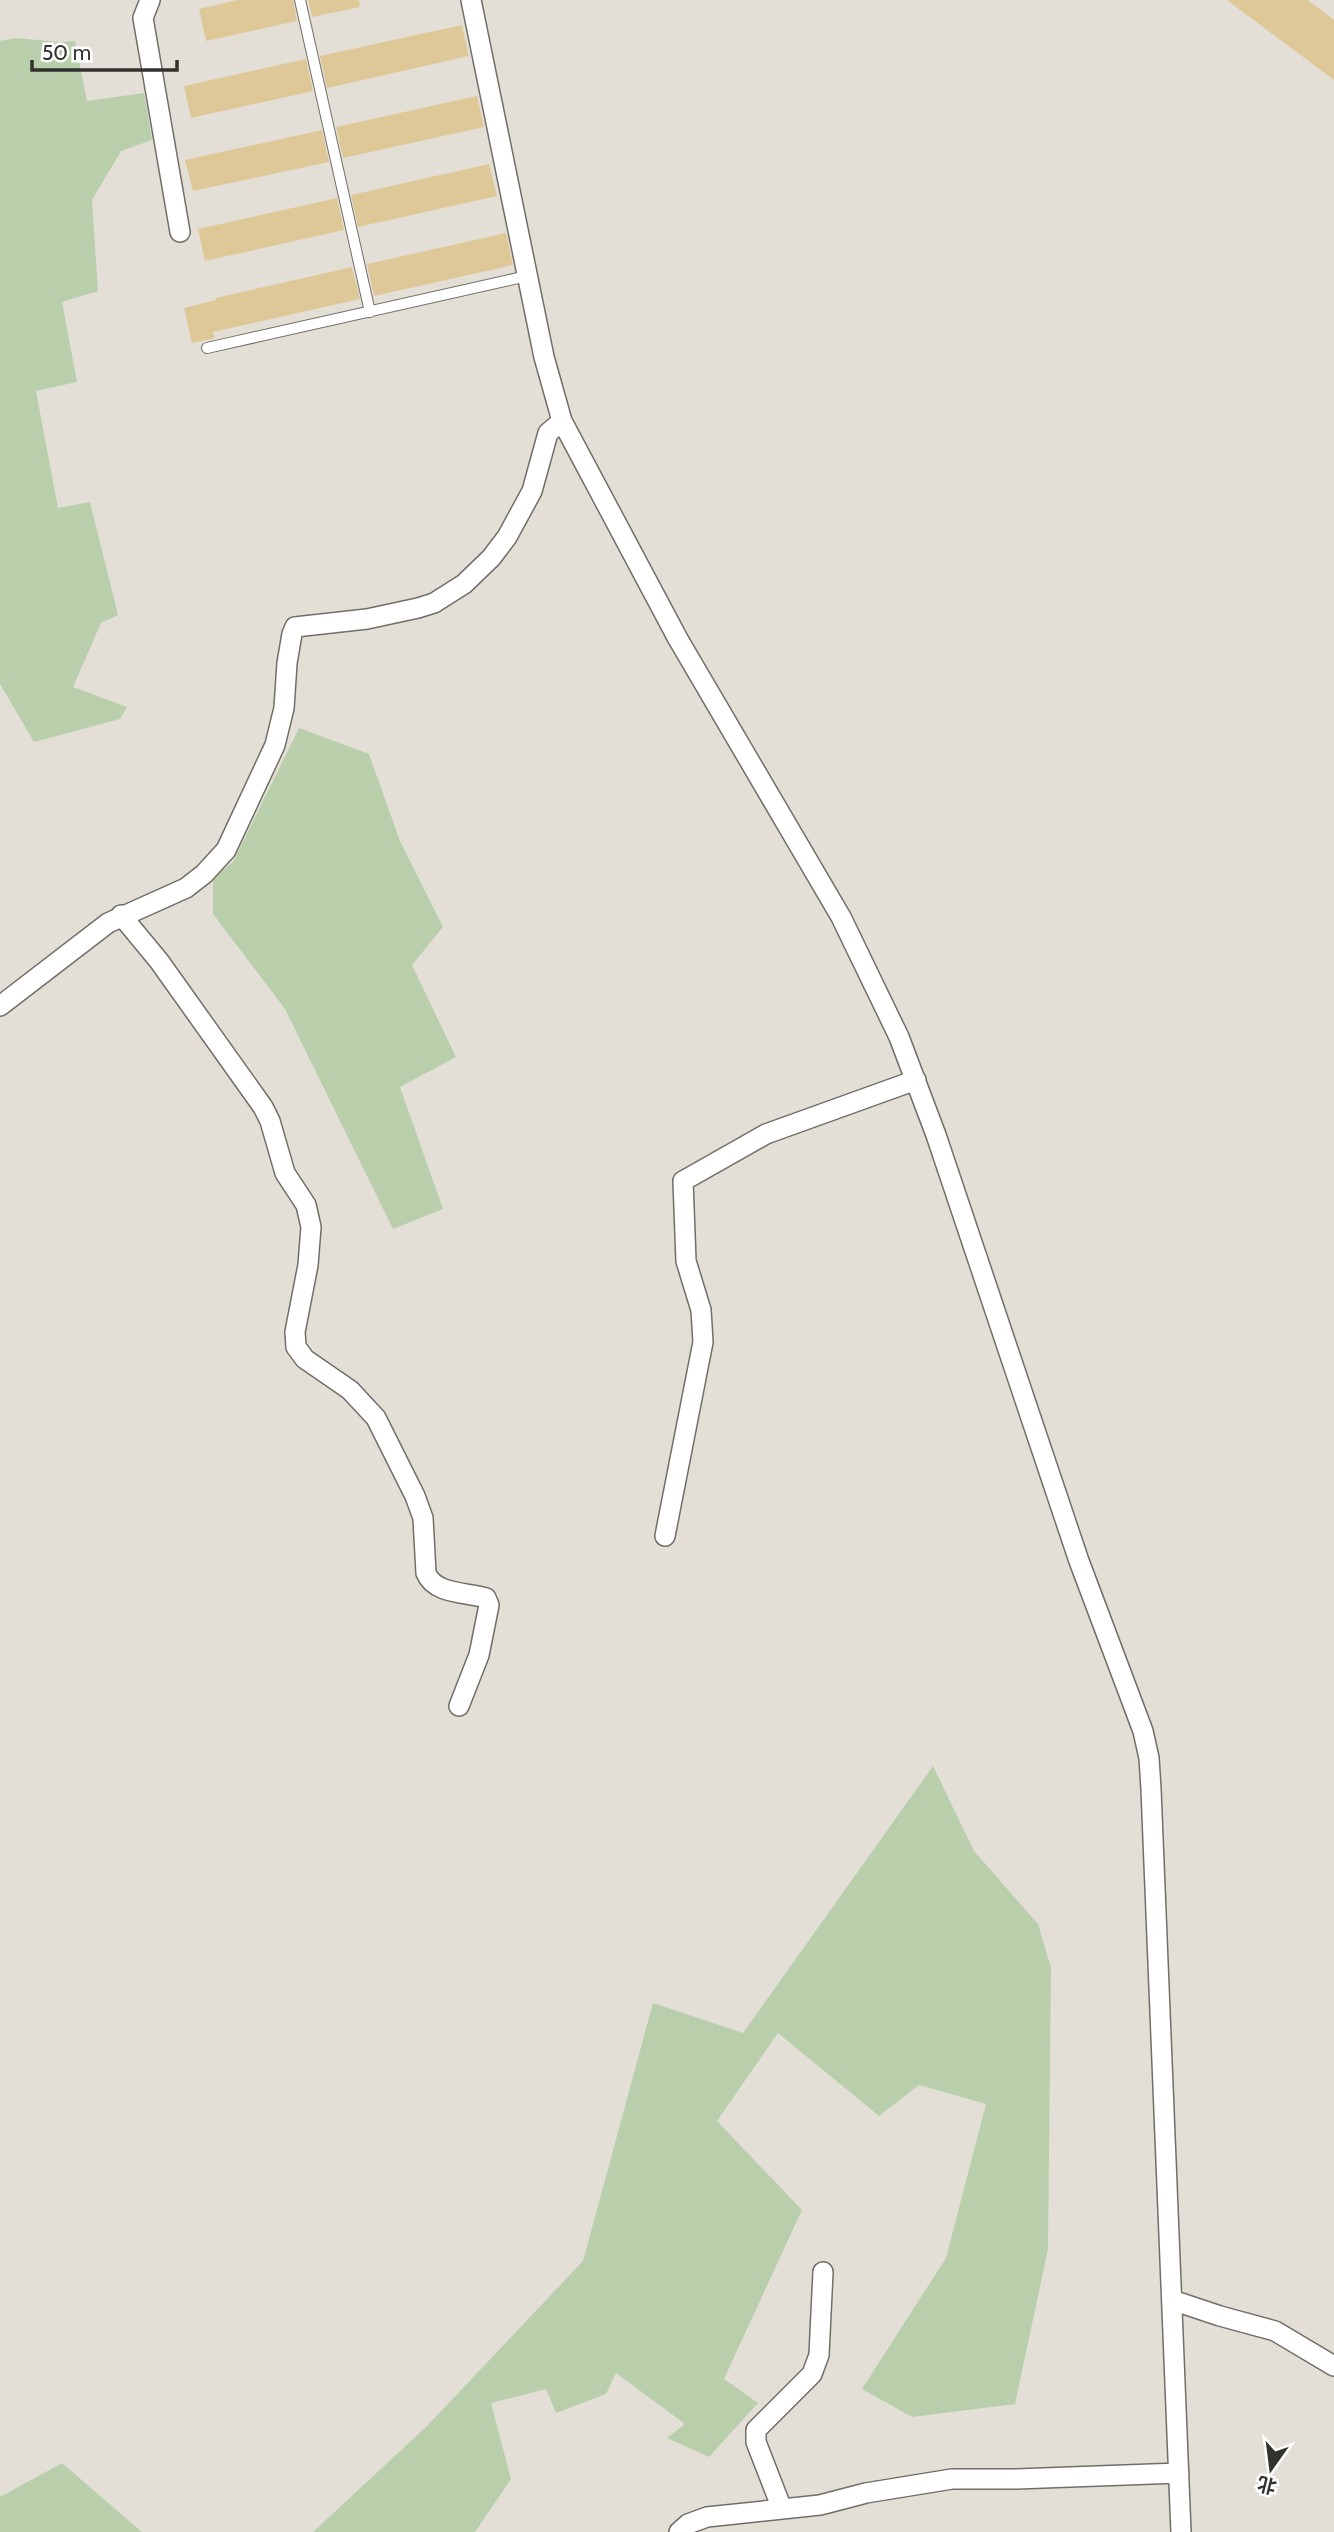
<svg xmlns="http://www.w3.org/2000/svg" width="1334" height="2532" font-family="Cabin,'Noto Sans SC',sans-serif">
	<rect width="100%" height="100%" fill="#e3dfd7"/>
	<!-- green -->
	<path fill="#b9cfab" d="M16,38l44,4 15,-1 12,60 57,-8 8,47 -31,11 -29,49 6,91 -36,11 15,80 -41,9 22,117 32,-6 28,113 -17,8 -28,64 54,20 -7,12 -86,23 -34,-58v-643z
		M299,728l70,26 31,87 43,86 -31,38 44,92 -56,30 43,122 -50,20 -108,-220 -72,-95v-36l20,-16z
		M933,1766l41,85 64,73 13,44 -3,281 -33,155 -103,13 -50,-28 84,-131 40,-154 -67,-19 -40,31 -101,-83 -61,88 85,89 -78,169 34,24 -49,54 -42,-19 18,-14 -69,-51 -10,21 -50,19 -10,-24 -55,14 20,76 -36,53h-162l114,-106 156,-165 70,-258 90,30z
		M62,2463l80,69h-142v-35z"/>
	<!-- building -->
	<path fill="#dfc897" d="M238,0h55l4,21 -91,20 -7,-32z
		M308,0h51l1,7 -48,10z
		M1227,0h81l26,20v60z
		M462,25l7,31 -142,32 -7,-32z
		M306,59l7,32 -122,27 -7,-32z
		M477,96l7,31 -141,31 -7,-31z
		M322,130l7,32 -136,29 -8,-31z
		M489,164l8,32 -139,31 -7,-32z
		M337,198l7,32 -139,31 -7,-32z
		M506,233l7,32 -139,31 -7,-32z
		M352,267l8,32 -147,33 2,6 -23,5 -8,-35 32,-8v-2z"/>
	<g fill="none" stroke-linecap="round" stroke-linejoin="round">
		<!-- service casing -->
		<g stroke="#716e67" stroke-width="12">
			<path id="service" d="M300,0l70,312
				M207,348l320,-72"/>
		</g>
		<!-- minor casing -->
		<g stroke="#716e67" stroke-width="22">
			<path id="minor" d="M150,0l-7,18 37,214
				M471,0l73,357 18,64 116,218 163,278 58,120 37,98 143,426 64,170 6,27 2,31 30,743
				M121,915l38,46 104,146 7,14 15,52 21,32 5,22 -3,38 -13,67 1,15 9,12 45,31 26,28 39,78 8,22 3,55c9,22 41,19 60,25l3,7 -10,50 -20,51
				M0,1006l108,-83 78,-35 18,-14 22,-24 49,-105 9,-37 3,-45 5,-29 3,-7 72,-8 51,-11 16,-5 30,-19 27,-26 16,-21 25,-46 16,-58 14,-12
				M665,1536l38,-194 -2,-32 -15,-49 -3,-80 83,-47 150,-54
				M1172,2300l48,16 55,15 59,35
				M782,2509l-26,-67v-12l56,-56 7,-19 4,-83
				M679,2532l9,-8 19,-7 113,-12 46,-12 86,-14h64l163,-6"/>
		</g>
		<!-- service -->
		<use href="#service" stroke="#fff" stroke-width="10"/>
		<!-- minor -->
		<use href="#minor" stroke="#fff" stroke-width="19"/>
	</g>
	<!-- north arrow -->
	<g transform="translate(1271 2469) rotate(194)" stroke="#ffffff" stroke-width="5" paint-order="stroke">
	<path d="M0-5L12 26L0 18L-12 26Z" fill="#32312d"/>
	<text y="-10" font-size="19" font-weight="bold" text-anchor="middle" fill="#32312d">北</text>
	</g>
	<!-- scale -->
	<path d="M32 60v10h145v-10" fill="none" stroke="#32312d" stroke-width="3.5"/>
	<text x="42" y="60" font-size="21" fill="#32312d" stroke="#ffffff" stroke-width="5" paint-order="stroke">50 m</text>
</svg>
